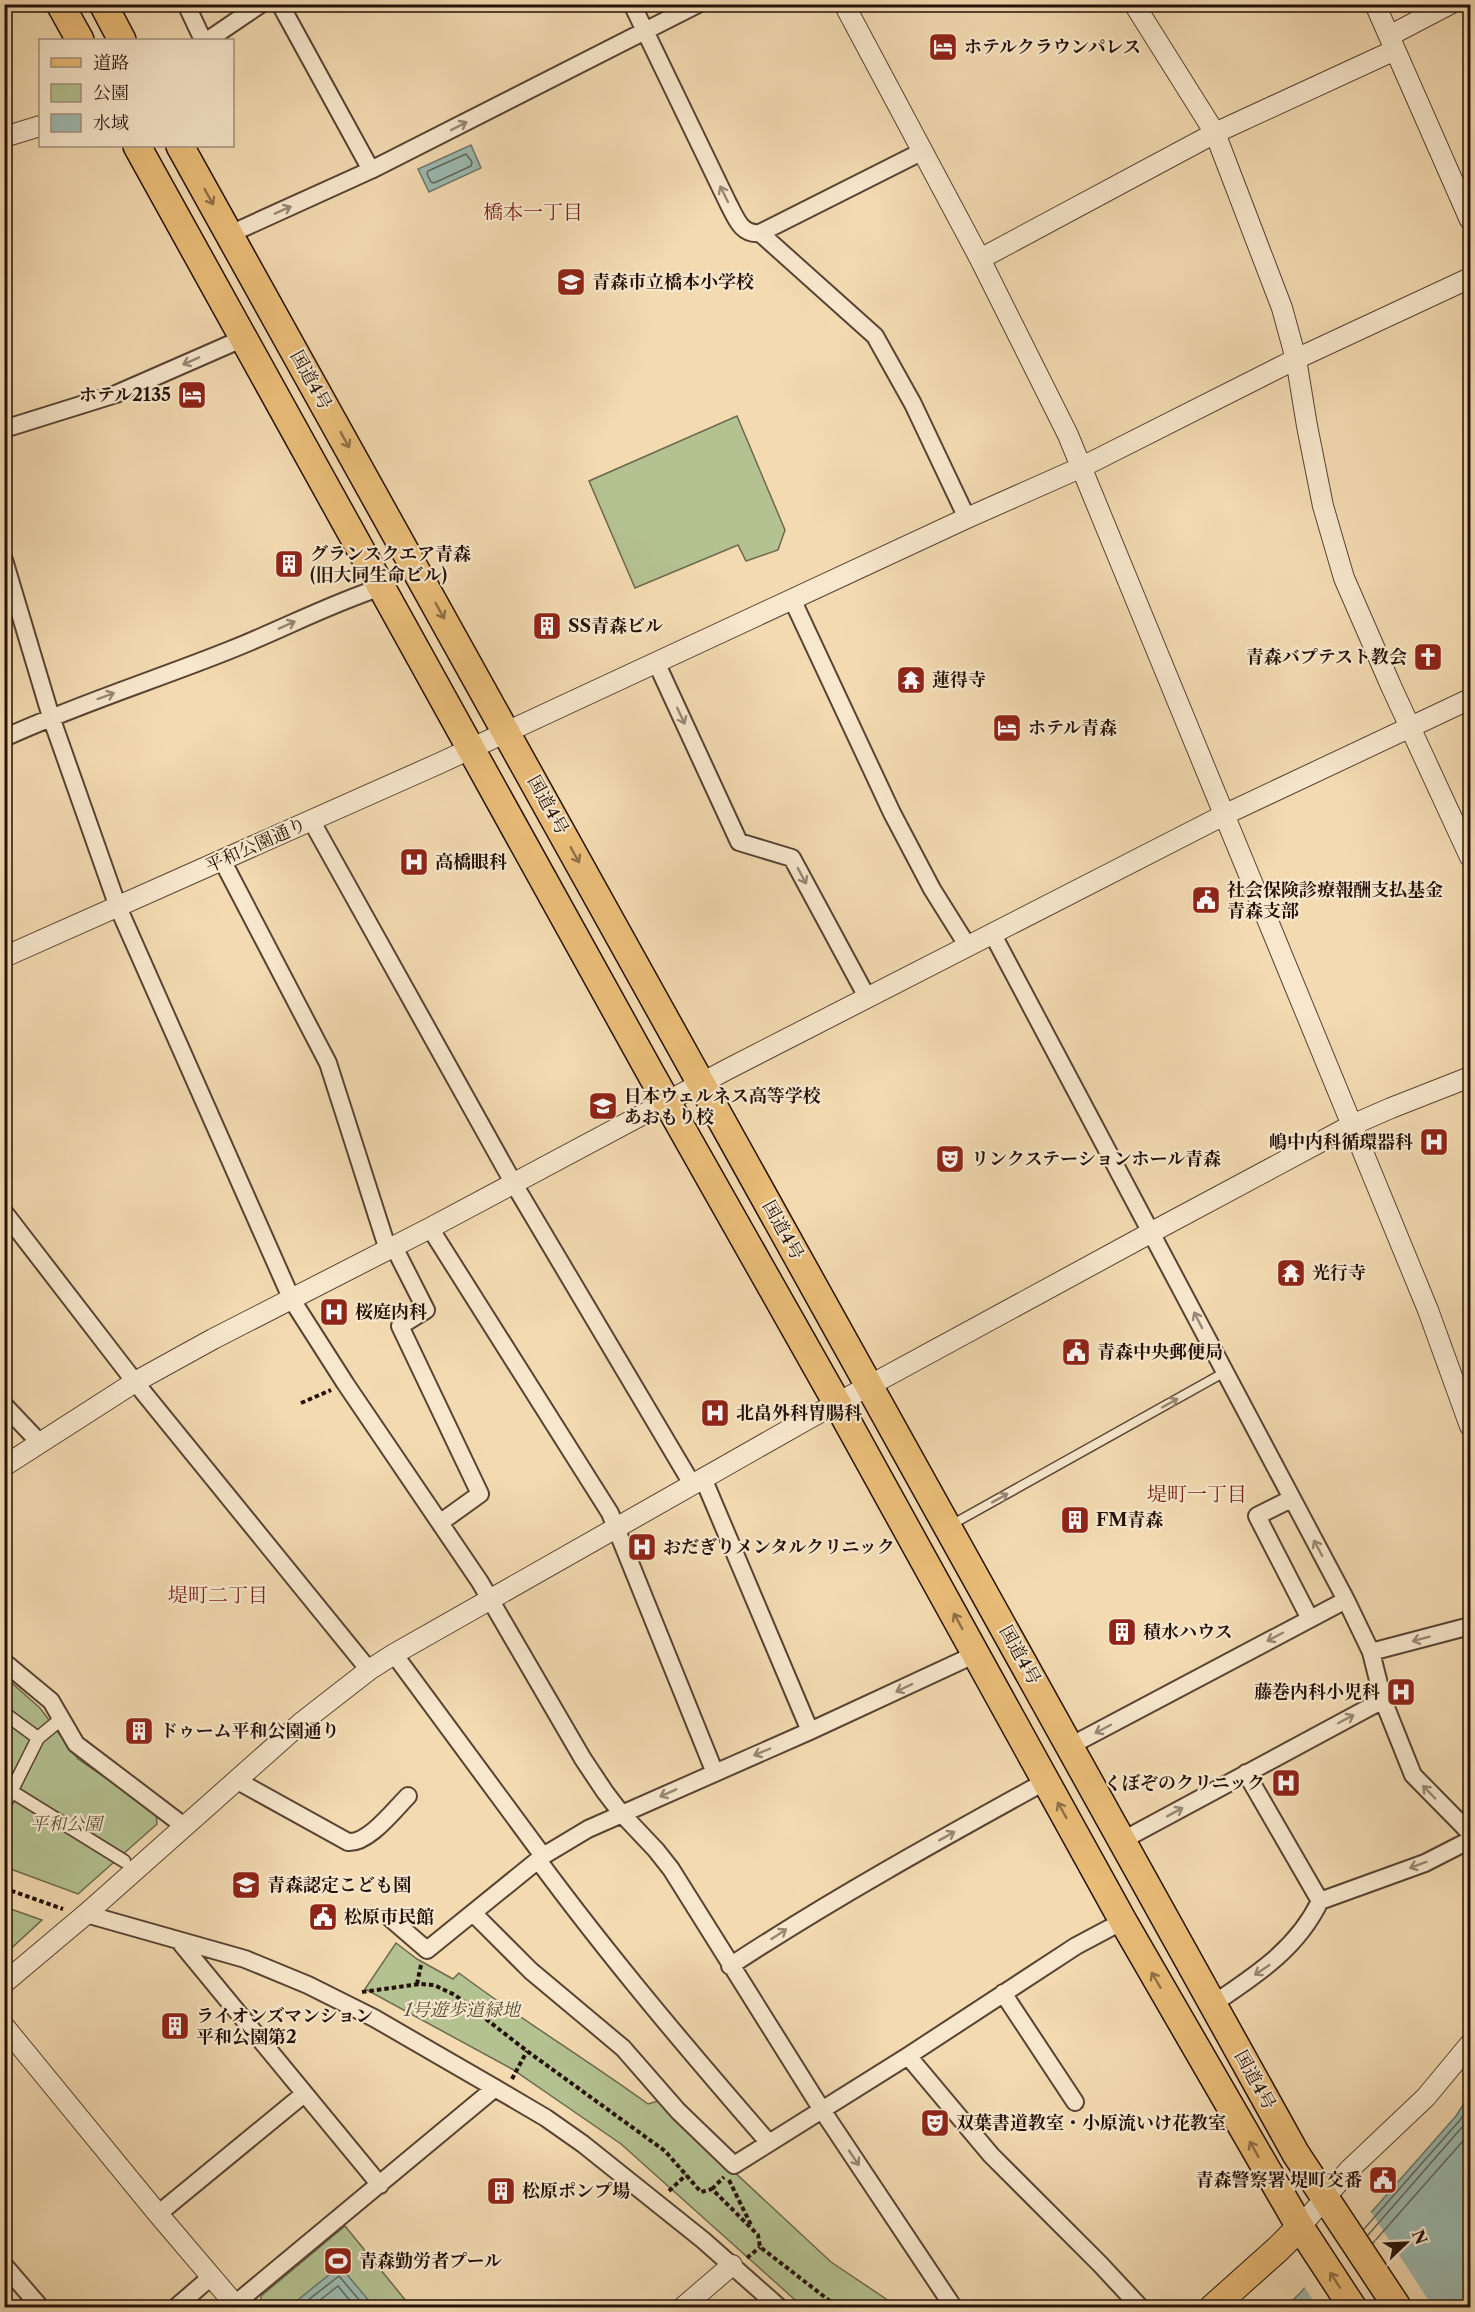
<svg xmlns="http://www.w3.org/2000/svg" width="1475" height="2312" font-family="'Libre Caslon Text','Noto Serif JP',serif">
	<rect width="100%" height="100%" fill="#f3dab1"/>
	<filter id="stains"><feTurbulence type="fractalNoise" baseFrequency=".00333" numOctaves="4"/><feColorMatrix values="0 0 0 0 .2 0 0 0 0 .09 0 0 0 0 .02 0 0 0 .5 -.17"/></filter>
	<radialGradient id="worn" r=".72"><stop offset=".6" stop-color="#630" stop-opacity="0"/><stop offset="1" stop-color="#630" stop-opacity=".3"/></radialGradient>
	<!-- green -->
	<path fill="#b4c191" stroke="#6c694d" stroke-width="1.5" d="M737,416l48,114 -7,20 -32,11 -8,-16 -103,43 -46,-107z
		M5,1677l35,31 38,51 78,53 1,12 -79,70 -73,-27z
		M5,1907l37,13 -37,34 -1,-47z
		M396,1943l21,16 36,20 6,-6c61,46 127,86 189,131l10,-3 173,161 67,45h-95l-182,-163 -109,-75 -147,-80z
		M345,2226l66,81 -150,1v-12z"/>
	<!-- water -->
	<path fill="#9cbab0" stroke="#6c766d" stroke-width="1.5" d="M471,145l10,23 -52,24 -11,-23z
		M1470,2094v213l-185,1 16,-16 155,-176z
		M340,2266l34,41h-76l-4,-4z"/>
	<!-- pier -->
	<path fill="#f3dab1" d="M1369,2209l64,98 -115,1 -15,-23z"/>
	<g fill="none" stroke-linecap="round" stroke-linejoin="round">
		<!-- shore -->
		<path stroke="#60665c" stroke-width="1.5" d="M466,154l6,8 -1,4 -37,17 -3,-1 -4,-8 1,-3z
			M1364,2229l96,-109 10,-15
			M1368,2235l102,-117
			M1373,2243l97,-110
			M302,2308l1,-4 36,-28 27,32
			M310,2308l28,-22 18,22"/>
		<!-- service casing -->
		<g stroke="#584333" stroke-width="11">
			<path id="service" d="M951,1525l274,-153"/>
		</g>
		<!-- pedestrian casing -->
		<g stroke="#584333" stroke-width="15">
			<path id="pedestrian" d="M4,1713l34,25
				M11,1791l113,70
				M4,1806l34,-68 23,-19"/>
		</g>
		<!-- minor casing -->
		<g stroke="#584333" stroke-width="20">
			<path id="minor" d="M186,4l17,36
				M280,4l91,166
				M632,4l96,199c8,15 13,32 32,30l163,-82
				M208,40l53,-36
				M760,233l115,103 38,68 54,114
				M230,234l141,-64 327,-166
				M4,429l112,-35 128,-56
				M4,560l47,157 67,190 174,393 53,83 135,199 103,177 22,33 16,21 35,37 15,19 151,241 132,198
				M792,599l100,214 40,76 35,56
				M656,662l83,180 53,16 75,139
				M4,738c74,-34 151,-58 226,-88 51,-20 99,-46 152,-63
				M311,820l203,364 178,300
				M222,860l106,203 60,187
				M992,933l354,667 25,52 12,48 30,75 57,58
				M4,1212l131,170 234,288
				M430,1228l180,285 105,260
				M394,1247l32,63 -26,16 80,168 -39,28
				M4,1405l36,38
				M703,1478l107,253
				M1291,1499l-34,17 53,103
				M1371,1652l99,-26
				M394,1654l149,202
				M4,1662l47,39 25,43 108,82
				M1070,1746l276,-146
				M1246,1773l74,128
				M236,1780l112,62c20,2 46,-32 60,-46
				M1123,1840l260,-140
				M538,1860c73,99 151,191 231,283
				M473,1913l58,58 92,77 55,63 56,54 174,-109 168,-110 47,-25
				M86,1914l159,45 63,26 66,33 121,70 51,30 37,26 120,96 77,68
				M391,1919l36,31 116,-94 45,-27 222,-98 166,-77
				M179,1941l201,244
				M730,1966c102,-67 209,-126 316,-185
				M1003,1993l72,109
				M1213,2004c43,-29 84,-55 107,-103l105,-38 45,-23
				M908,2056l83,99 109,109 41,44
				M158,2214l146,-120
				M4,2265l37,43
				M235,2304l260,-216
				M175,2308l36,-31"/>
		</g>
		<!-- tertiary casing -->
		<g stroke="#584333" stroke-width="22">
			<path id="tertiary" d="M844,4l136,255 88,176 360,875 42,116
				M1134,4l81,129 67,175 14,51 11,67 16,80 21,72 47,108 79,171
				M1375,4l95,216
				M1389,36l61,-32
				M4,137l36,-11
				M980,259l235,-126 180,-83
				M4,957l436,-194 527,-245 115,-51 214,-108 174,-81
				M4,1466l131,-84 78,-43 217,-111 298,-159 498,-255 244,-115
				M4,1983l82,-69 215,-191 68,-53 25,-16 414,-235 344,-187 200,-107 39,-17 79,-31
				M4,2026l154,188 80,94
				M1300,2227l49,-57 77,-73 44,-53
				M682,2308l50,-43"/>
		</g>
		<!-- primary casing -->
		<g stroke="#241109" stroke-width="28">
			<path id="primary" d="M1212,2308l66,-59 22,-22"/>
		</g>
		<!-- trunk casing -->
		<g stroke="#241109" stroke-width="30">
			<path id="trunk" d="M60,4l20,36
				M103,4l19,36
				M137,146l514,928 186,329 286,518 177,306 53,81
				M180,146l1116,2008 102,154"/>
		</g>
		<!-- path -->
		<path stroke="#241109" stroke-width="4" stroke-dasharray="4.5 3" stroke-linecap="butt" d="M301,1403l30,-13
			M4,1888l59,21
			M417,1984l4,-19
			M362,1992l58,-8 14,1 21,10 72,56 138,100 36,41 11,-3 46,46 2,12 79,61
			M512,2079l15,-28
			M729,2180l22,45
			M712,2189l12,-12
			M669,2191l17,-16
			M747,2258l13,-11"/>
		<!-- service -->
		<use href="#service" stroke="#f7e7cc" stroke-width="8"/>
		<!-- pedestrian -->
		<use href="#pedestrian" stroke="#f7e7cc" stroke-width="12"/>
		<!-- minor -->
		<use href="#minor" stroke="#f7e7cc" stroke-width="16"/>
		<!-- tertiary -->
		<use href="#tertiary" stroke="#f7e7cc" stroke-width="20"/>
		<!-- primary -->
		<use href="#primary" stroke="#eabd78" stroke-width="26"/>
		<!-- trunk -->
		<use href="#trunk" stroke="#eabd78" stroke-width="27"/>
	</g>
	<!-- one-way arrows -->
	<defs><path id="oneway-shaft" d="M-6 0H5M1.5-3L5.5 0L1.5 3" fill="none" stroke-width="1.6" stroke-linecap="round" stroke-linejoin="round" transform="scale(1.5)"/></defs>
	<g stroke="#988774">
		<use href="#oneway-shaft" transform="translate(459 126) rotate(-27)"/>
		<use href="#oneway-shaft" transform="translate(724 194) rotate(-116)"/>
		<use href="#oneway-shaft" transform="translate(283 210) rotate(-24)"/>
		<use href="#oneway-shaft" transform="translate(191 361) rotate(156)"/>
		<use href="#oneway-shaft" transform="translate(287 625) rotate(-24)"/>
		<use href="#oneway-shaft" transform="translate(106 696) rotate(-20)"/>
		<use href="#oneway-shaft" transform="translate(681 716) rotate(65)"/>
		<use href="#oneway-shaft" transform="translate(802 876) rotate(62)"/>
		<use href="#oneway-shaft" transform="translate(1198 1320) rotate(-117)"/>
		<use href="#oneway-shaft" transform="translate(1170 1403) rotate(-29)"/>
		<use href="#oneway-shaft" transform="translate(1000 1498) rotate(-29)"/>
		<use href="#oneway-shaft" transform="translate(1318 1548) rotate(-118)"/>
		<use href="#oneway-shaft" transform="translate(1275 1637) rotate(152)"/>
		<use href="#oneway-shaft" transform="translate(1421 1639) rotate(165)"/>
		<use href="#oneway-shaft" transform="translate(904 1688) rotate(155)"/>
		<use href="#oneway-shaft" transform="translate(1346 1719) rotate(-28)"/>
		<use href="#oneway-shaft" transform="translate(1103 1729) rotate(152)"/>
		<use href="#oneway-shaft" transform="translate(762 1752) rotate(157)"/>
		<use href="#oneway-shaft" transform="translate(1429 1792) rotate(-134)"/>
		<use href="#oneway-shaft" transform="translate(668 1793) rotate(156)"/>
		<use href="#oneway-shaft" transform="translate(1175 1812) rotate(-29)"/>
		<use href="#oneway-shaft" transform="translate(947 1836) rotate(-29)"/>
		<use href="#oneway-shaft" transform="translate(1418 1865) rotate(160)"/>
		<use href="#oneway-shaft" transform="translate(779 1934) rotate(-33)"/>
		<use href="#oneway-shaft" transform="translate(1262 1970) rotate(146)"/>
		<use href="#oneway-shaft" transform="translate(854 2158) rotate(56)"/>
	</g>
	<g stroke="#917046">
		<use href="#oneway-shaft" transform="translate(209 197) rotate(61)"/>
		<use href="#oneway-shaft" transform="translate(345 440) rotate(61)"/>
		<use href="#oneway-shaft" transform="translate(440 611) rotate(61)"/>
		<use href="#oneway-shaft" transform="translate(575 855) rotate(61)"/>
		<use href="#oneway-shaft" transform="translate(958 1621) rotate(-119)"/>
		<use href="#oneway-shaft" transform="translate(1062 1810) rotate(-119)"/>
		<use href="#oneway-shaft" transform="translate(1156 1980) rotate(-120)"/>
		<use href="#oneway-shaft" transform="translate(1254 2149) rotate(-120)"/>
		<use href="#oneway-shaft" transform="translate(1335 2280) rotate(-123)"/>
	</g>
	<!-- icons -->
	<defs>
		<g id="hotel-square" transform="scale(1.5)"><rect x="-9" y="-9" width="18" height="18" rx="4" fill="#8f2418" stroke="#f7e7cc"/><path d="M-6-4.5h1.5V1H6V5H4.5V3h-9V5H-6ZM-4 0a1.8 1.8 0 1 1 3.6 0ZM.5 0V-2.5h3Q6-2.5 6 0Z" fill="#fff"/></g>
		<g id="school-square" transform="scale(1.5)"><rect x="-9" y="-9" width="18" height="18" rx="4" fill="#8f2418" stroke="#f7e7cc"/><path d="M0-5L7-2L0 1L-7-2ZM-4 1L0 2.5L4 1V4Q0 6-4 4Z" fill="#fff"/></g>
		<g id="building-square" transform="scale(1.5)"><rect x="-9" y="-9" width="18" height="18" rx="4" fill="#8f2418" stroke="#f7e7cc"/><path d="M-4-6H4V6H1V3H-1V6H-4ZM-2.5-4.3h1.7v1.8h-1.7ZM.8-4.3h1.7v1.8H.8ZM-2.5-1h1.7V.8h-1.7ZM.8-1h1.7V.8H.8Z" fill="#fff"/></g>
		<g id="church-square" transform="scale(1.5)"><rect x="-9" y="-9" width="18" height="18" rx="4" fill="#8f2418" stroke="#f7e7cc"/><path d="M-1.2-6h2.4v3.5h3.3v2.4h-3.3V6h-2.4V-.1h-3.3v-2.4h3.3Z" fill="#fff"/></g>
		<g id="temple-square" transform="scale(1.5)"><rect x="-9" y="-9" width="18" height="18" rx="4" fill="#8f2418" stroke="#f7e7cc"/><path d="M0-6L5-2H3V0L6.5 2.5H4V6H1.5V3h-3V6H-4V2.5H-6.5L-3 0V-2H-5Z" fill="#fff"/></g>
		<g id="hospital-square" transform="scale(1.5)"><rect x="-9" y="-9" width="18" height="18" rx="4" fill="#8f2418" stroke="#f7e7cc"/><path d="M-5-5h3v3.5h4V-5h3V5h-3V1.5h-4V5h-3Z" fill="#fff"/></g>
		<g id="civic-square" transform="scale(1.5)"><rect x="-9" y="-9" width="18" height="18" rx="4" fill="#8f2418" stroke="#f7e7cc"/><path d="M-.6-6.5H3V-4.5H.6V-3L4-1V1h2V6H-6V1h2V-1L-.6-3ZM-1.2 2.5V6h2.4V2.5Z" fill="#fff"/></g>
		<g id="theatre-square" transform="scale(1.5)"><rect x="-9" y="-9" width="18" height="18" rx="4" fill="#8f2418" stroke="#f7e7cc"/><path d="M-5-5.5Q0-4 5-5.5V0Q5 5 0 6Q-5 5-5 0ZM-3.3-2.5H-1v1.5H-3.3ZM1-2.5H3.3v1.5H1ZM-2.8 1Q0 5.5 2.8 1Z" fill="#fff"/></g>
		<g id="stadium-square" transform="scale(1.5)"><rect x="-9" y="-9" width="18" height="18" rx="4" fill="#8f2418" stroke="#f7e7cc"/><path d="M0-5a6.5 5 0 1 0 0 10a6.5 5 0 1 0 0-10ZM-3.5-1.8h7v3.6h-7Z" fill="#fff"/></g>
	</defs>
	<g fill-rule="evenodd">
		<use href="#hotel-square" x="943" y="47"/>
		<use href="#school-square" x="571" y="282"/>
		<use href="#hotel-square" x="192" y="395"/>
		<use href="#building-square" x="289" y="564"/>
		<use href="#building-square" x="547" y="626"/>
		<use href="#church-square" x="1428" y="657"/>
		<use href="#temple-square" x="911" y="680"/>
		<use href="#hotel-square" x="1007" y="728"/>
		<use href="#hospital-square" x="414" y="862"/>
		<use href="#civic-square" x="1206" y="900"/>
		<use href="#school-square" x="603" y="1106"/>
		<use href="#hospital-square" x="1434" y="1142"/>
		<use href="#theatre-square" x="950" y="1159"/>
		<use href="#temple-square" x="1291" y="1273"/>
		<use href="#hospital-square" x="334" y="1312"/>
		<use href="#civic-square" x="1076" y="1352"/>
		<use href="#hospital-square" x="715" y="1413"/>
		<use href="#building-square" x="1075" y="1520"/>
		<use href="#hospital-square" x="642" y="1547"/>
		<use href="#building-square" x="1122" y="1632"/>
		<use href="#hospital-square" x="1401" y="1692"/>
		<use href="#building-square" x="139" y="1731"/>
		<use href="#hospital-square" x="1286" y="1783"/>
		<use href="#school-square" x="246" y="1885"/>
		<use href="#civic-square" x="323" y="1917"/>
		<use href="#building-square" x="175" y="2026"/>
		<use href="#theatre-square" x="935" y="2123"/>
		<use href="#civic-square" x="1383" y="2180"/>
		<use href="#building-square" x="501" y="2191"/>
		<use href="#stadium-square" x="338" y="2261"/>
	</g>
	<g text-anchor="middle" stroke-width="4.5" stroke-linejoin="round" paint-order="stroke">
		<!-- poi labels -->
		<g font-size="18" font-weight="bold" fill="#241109" stroke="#f7e7cc" text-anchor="start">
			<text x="964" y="53">ホテルクラウンパレス</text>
			<text x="592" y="288">青森市立橋本小学校</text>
			<text x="171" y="401" text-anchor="end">ホテル2135</text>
			<text x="310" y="560">グランスクエア青森<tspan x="310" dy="21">(旧大同生命ビル)</tspan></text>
			<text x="568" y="632">SS青森ビル</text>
			<text x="1407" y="663" text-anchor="end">青森バプテスト教会</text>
			<text x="932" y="686">蓮得寺</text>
			<text x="1028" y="734">ホテル青森</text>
			<text x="435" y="868">高橋眼科</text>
			<text x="1227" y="896">社会保険診療報酬支払基金<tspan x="1227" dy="21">青森支部</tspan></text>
			<text x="624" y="1102">日本ウェルネス高等学校<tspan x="624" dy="21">あおもり校</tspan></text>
			<text x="1413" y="1148" text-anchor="end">嶋中内科循環器科</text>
			<text x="971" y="1165">リンクステーションホール青森</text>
			<text x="1312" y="1279">光行寺</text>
			<text x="355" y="1318">桜庭内科</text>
			<text x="1097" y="1358">青森中央郵便局</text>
			<text x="736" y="1419">北畠外科胃腸科</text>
			<text x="1096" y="1526">FM青森</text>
			<text x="663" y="1553">おだぎりメンタルクリニック</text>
			<text x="1143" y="1638">積水ハウス</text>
			<text x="1380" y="1698" text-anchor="end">藤巻内科小児科</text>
			<text x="160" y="1737">ドゥーム平和公園通り</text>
			<text x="1265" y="1789" text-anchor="end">くぼぞのクリニック</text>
			<text x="267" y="1891">青森認定こども園</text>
			<text x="344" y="1923">松原市民館</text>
			<text x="196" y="2022">ライオンズマンション<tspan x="196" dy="21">平和公園第2</tspan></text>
			<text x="956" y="2129">双葉書道教室・小原流いけ花教室</text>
			<text x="1362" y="2186" text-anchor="end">青森警察署 堤町交番</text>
			<text x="522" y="2197">松原ポンプ場</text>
			<text x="359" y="2267">青森勤労者プール</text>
		</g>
		<!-- street labels -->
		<g font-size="18" fill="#241109" stroke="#f7e7cc">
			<text transform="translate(311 380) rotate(61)" y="6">国道4号</text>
			<text transform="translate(548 805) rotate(61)" y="6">国道4号</text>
			<text transform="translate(256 845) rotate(-24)" y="6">平和公園通り</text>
			<text transform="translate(783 1230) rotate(61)" y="6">国道4号</text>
			<text transform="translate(1020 1655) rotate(61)" y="6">国道4号</text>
			<text transform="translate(1255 2080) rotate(61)" y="6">国道4号</text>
		</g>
		<!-- park labels -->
		<g font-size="18" font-style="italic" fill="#564f39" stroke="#f7e7cc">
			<text x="66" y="1830">平和公園</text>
			<text x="462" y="2016">1号遊歩道緑地</text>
		</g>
		<!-- neighbourhood labels -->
		<g font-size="20" fill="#7a1f14" stroke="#f7e7cc">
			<text x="533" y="219">橋本一丁目</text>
			<text x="1197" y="1501">堤町一丁目</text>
			<text x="218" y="1602">堤町二丁目</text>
		</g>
	</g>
	<!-- margin -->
	<rect width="1475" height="2312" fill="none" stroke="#f3dab1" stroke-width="24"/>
	<rect x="6" y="6" width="1463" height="2300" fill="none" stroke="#241109" stroke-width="3"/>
	<rect x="12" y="12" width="1451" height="2288" fill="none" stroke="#241109" stroke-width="1.5"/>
	<!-- legend -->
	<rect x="39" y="39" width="195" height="108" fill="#f7e7cc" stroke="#a3917e" stroke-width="1.5"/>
	<rect x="51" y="58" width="30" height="9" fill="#eabd78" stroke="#a3917e" stroke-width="1.5"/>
	<text x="93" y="69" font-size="18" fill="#241109">道路</text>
	<rect x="51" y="84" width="30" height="18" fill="#b4c191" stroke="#a3917e" stroke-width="1.5"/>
	<text x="93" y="99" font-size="18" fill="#241109">公園</text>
	<rect x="51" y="114" width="30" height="18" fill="#9cbab0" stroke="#a3917e" stroke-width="1.5"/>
	<text x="93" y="129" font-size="18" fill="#241109">水域</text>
	<!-- north arrow -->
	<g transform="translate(1406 2243) rotate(67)" stroke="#f7e7cc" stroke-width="4.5" paint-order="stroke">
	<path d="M0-4.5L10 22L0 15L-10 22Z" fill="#241109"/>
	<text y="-9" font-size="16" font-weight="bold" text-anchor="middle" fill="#241109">N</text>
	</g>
	<rect width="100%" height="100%" filter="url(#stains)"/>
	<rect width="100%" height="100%" fill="url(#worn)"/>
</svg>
